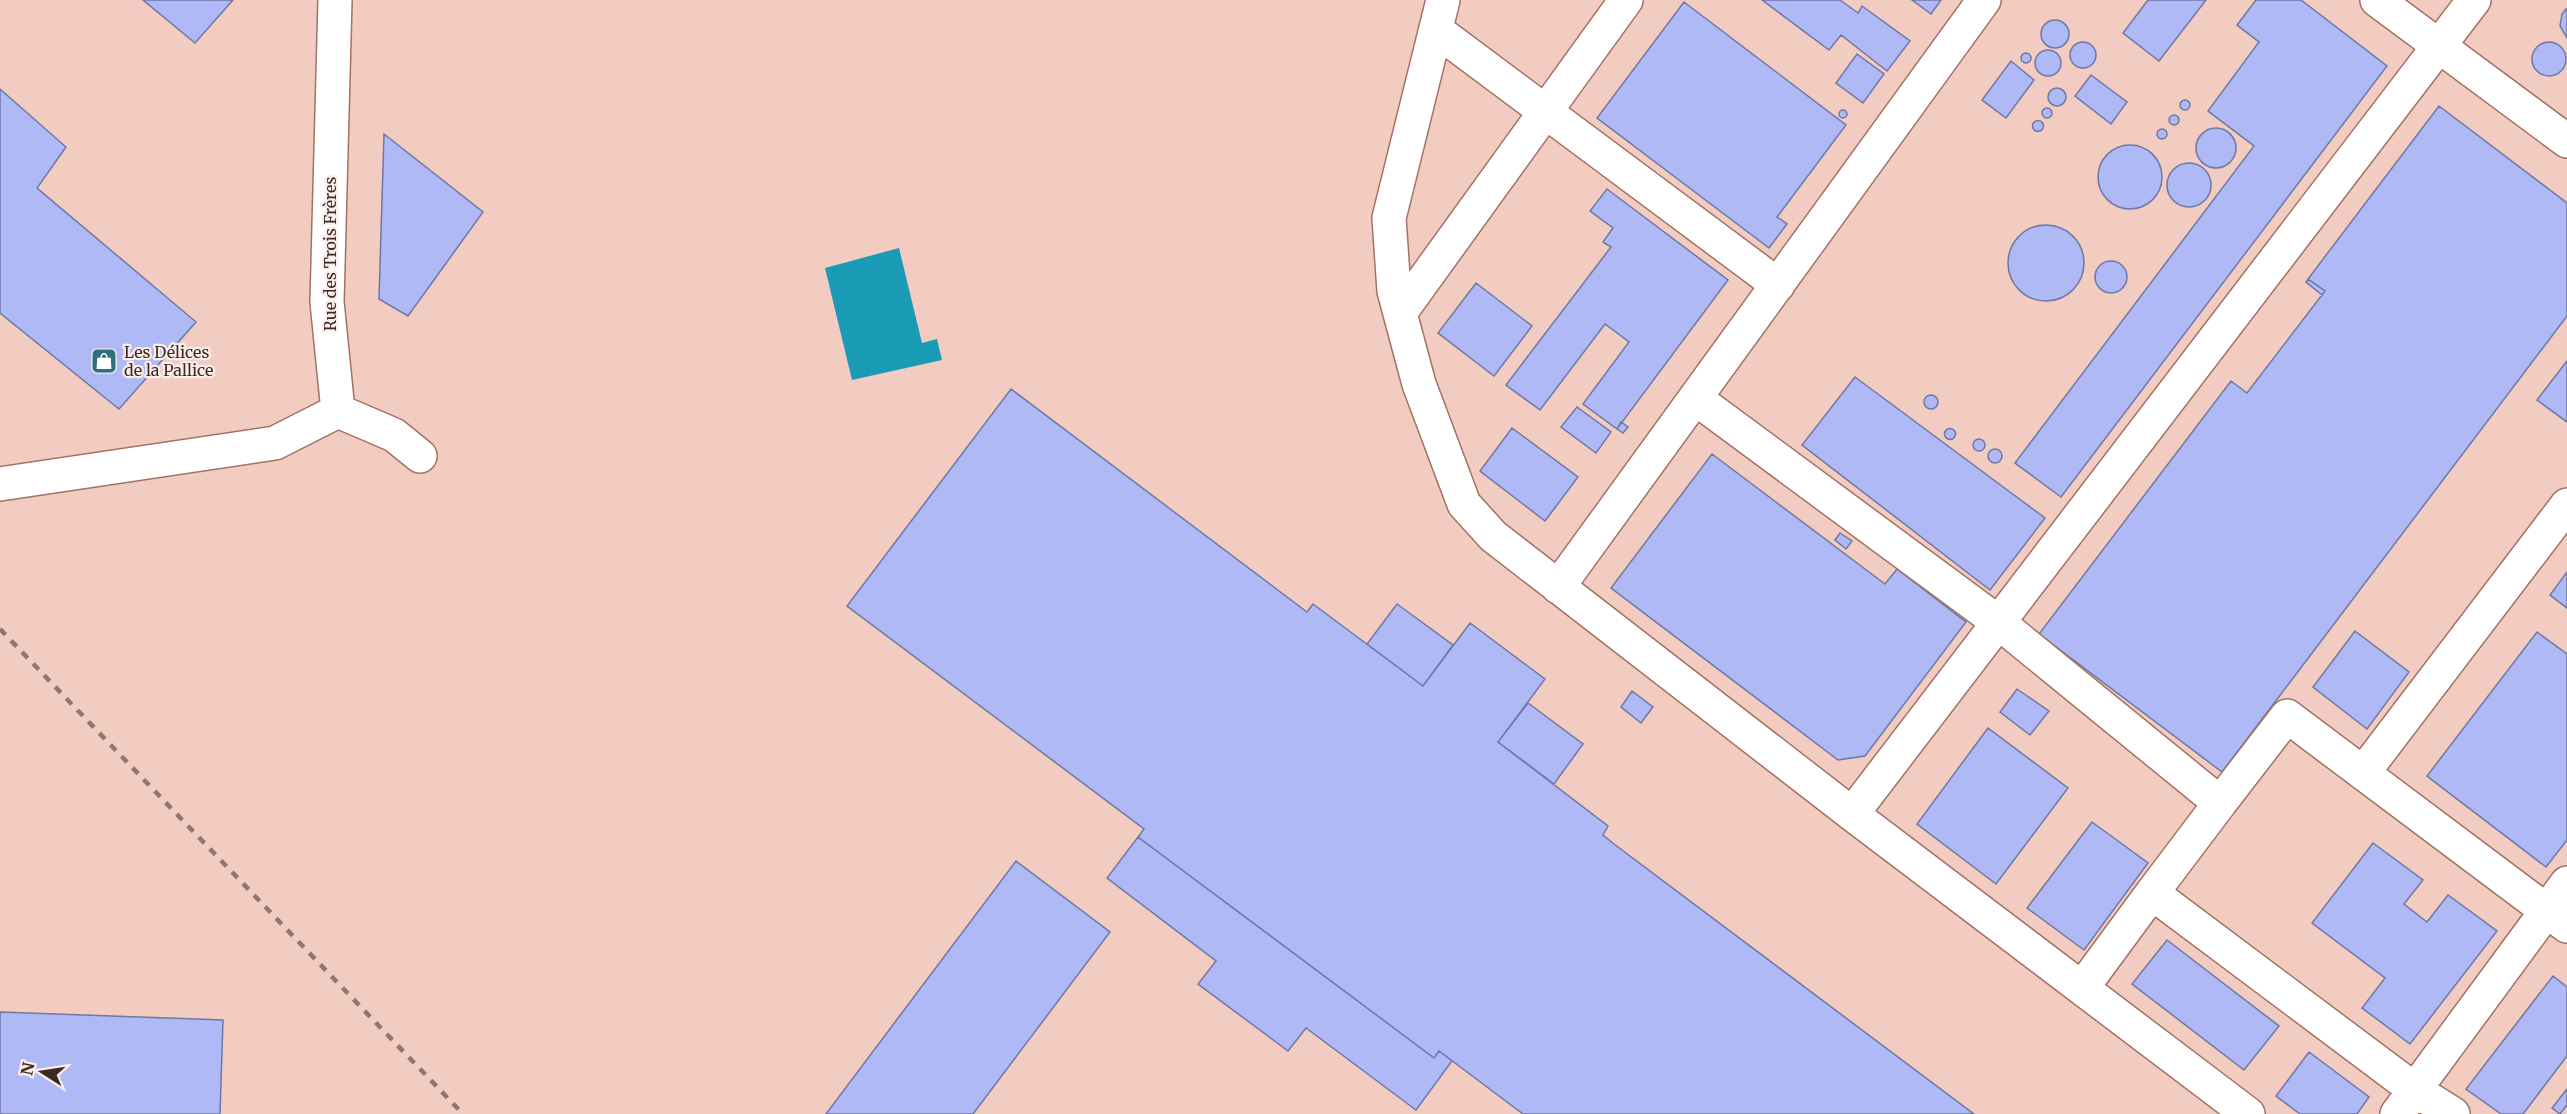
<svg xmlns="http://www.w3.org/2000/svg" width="2567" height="1114" font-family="Merriweather,serif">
	<rect width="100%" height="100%" fill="#fedbd1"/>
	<!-- built -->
	<path fill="#f2ccc1" d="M0,0h2567v1114h-2567z"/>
	<!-- water -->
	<path fill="#1a9bb5" d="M899,248l23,95 15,-4 5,21 -90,20 -27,-112z"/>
	<!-- building -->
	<path fill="#aeb9f6" stroke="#6f77a3" stroke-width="1.5" d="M143,0h90l-38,43z
		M1762,0h78l18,13 4,-7 48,35 -23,30 -46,-36 -12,15z
		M1912,0h29l-10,14z
		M2148,0h58l-47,61 -36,-28z
		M2256,0h45l86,66 -326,431 -46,-34 239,-317 -46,-35 51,-69 -22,-17z
		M1684,2l162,123 -69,92 10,7 -18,24 -172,-130z
		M2566,9h1v29l-7,-12 2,-12z
		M2041 34a14 14 0 1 1 28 0a14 14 0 1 1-28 0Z
		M2070 55a13 13 0 1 1 26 0a13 13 0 1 1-26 0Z
		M2532 59a17 17 0 1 1 34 0a17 17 0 1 1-34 0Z
		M2035 63a13 13 0 1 1 26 0a13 13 0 1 1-26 0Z
		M2021 58a5 5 0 1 1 10 0a5 5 0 1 1-10 0Z
		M1857,54l27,20 -21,29 -27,-20z
		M2011,61l23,19 -28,38 -24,-18z
		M2091,75l36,27 -16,22 -36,-28z
		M2048 97a9 9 0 1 1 18 0a9 9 0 1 1-18 0Z
		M0,89l66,58 -29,41 159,134 -77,87 -119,-96z
		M2180 105a5 5 0 1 1 10 0a5 5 0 1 1-10 0Z
		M2439,106l128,97v113l-345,456 -183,-138 192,-253 16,12 78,-102 -17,-12z
		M2042 113a5 5 0 1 1 10 0a5 5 0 1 1-10 0Z
		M1839 114a4 4 0 1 1 8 0a4 4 0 1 1-8 0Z
		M2169 120a5 5 0 1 1 10 0a5 5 0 1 1-10 0Z
		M2032.5 126a5.5 5.5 0 1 1 11 0a5.5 5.5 0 1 1-11 0Z
		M2196 148a20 20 0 1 1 40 0a20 20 0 1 1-40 0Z
		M2157 134a5 5 0 1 1 10 0a5 5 0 1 1-10 0Z
		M384,134l99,78 -75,104 -29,-17z
		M2098 177a32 32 0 1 1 64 0a32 32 0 1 1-64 0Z
		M2167 185a22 22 0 1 1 44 0a22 22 0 1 1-44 0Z
		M1607,189l121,91 -111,149 -34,-25 46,-62 -24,-18 -65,86 -34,-25 105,-138 -8,-5 10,-14 -23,-17z
		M2008 263a38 38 0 1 1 76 0a38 38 0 1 1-76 0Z
		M2095 277a16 16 0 1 1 32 0a16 16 0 1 1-32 0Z
		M2308,279l17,12 -3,4 -16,-13z
		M1476,283l56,43 -38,50 -56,-43z
		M2567,361v61l-30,-22z
		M1855,377l190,141 -55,72 -188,-145z
		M1011,389l296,223 6,-8 110,82 47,-63 75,56 -47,63 110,84 -5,9 11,9 360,270h-451l-84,-63 -5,7 -296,-221 6,-8 -297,-223z
		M1924 402a7 7 0 1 1 14 0a7 7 0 1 1-14 0Z
		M1577,407l34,25 -15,21 -35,-26z
		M1621,422l7,5 -5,6 -6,-4z
		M1512,428l66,49 -33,44 -65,-50z
		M1944.5 434a5.5 5.5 0 1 1 11 0a5.5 5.5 0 1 1-11 0Z
		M1973 445a6 6 0 1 1 12 0a6 6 0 1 1-12 0Z
		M1988 456a7 7 0 1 1 14 0a7 7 0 1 1-14 0Z
		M1712,454l173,130 12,-15 69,53 -101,134 -27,4 -227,-172z
		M1840,533l12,8 -6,8 -11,-9z
		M2567,572v36l-17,-13z
		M1397,604l56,41 -30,41 -56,-42z
		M2355,631l54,41 -42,57 -54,-42z
		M2537,632l30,22v186l-21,27 -119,-91z
		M2017,689l32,22 -19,24 -30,-23z
		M1632,691l21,16 -12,16 -20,-16z
		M1528,703l55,41 -29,40 -56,-42z
		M1988,728l80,60 -72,96 -79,-60z
		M2092,822l56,41 -64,87 -57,-42z
		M1138,837l296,221 5,-7 13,10 -36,49 -110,-82 -18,23 -90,-67 18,-23 -109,-83z
		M2373,843l50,37 -19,24 23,18 21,-27 49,36 -87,113 -48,-36 23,-30 -73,-55z
		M1016,861l94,71 -137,182h-147z
		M2167,940l112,86 -35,44 -112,-86z
		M2553,976l14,11v69l-44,58h-22l-35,-25z
		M0,1012l223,8 -3,94h-220z
		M2309,1052l60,45 -12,17h-57l-24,-18z
		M2567,1089v16l-7,9 -8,-6z"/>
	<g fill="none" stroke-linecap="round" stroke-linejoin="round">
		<!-- minor casing -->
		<g stroke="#a47163" stroke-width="36">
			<path id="minor" d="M1443,0l-54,218 5,73 25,93 45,120 29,32 359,278 396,300
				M2377,0l190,141
				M1436,30l342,255
				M1400,313l226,-313
				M1695,398l303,224 222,181 -68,90
				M338,411l56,24 26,21
				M0,484l275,-41 63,-32 -11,-109 8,-302
				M1558,587l426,-587
				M2363,773l204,-268
				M2220,803l67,-87 280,210
				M1852,814l622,-814
				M2082,988l70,-95 263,197 38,24
				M2397,1114l170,-231"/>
		</g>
		<!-- minor -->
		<use href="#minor" stroke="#fff" stroke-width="33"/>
		<!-- rail -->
		<path stroke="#91766e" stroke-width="4.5" stroke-dasharray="8 8" stroke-linecap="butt" d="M0,629l463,485"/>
	</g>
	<!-- icons -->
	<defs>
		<g id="shop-square" transform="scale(1.35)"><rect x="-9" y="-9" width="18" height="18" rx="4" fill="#2d7081" stroke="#faeeeb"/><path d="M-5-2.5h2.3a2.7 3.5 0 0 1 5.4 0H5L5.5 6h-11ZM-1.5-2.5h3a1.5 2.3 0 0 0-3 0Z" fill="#fff"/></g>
	</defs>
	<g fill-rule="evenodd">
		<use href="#shop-square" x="104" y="361"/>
	</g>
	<g text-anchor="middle" stroke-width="4.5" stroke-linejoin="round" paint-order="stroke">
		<!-- street labels -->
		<g font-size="16" fill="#3d2822" stroke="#faeeeb">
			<text transform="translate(330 254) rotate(-90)" y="6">Rue des Trois Frères</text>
		</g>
		<!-- poi labels -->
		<g font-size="16" fill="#3d2822" stroke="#faeeeb" text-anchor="start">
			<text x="124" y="358">Les Délices<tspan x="124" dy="18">de la Pallice</tspan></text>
		</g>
	</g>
	<!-- north arrow -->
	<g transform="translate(42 1072) rotate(282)" stroke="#faeeeb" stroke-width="4.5" paint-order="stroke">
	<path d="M0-4.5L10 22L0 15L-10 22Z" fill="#3d2822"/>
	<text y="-9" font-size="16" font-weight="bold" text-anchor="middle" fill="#3d2822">N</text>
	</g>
</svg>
